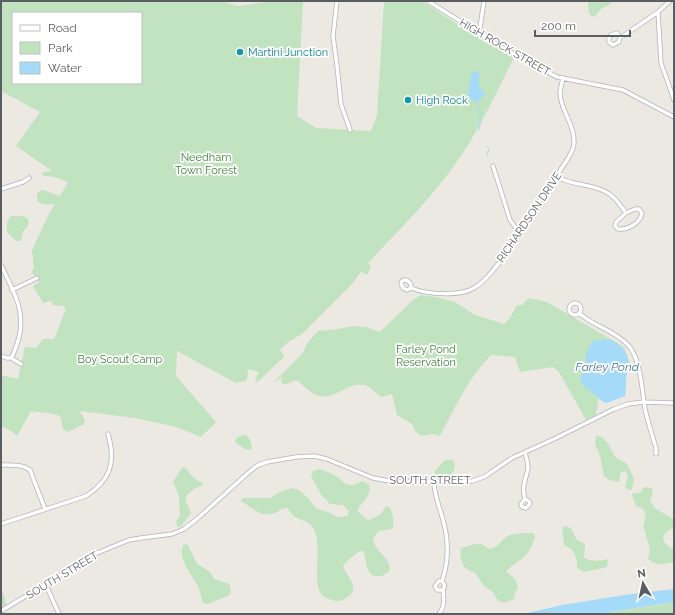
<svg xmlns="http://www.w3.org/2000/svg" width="675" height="615" font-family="Raleway,sans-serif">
	<rect width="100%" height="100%" fill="#ece9e2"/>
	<!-- green -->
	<path fill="#c2e3c0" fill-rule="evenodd" d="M1,1h220l17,5 35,-5h30l-6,115 19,12 55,3 6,-16 7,-114h38l52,34 40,23c-19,36 -36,76 -61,109 -25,35 -56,65 -85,96l3,3 -3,8h-4l-3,-3 -8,12 -51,51 -14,8 -8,8 3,4 1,3 -13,12 -11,11 -4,2 -1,-2 4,-8 -11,-3 -1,11 -11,3 -59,-32 -1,25 40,46 -15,15 -25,-10 -41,-9 -55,-7 5,10 -1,3 -16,8c-8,-3 -5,-10 -8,-16 -10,-4 -18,-3 -29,-5l-14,25 -6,-5 -10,-5v-51l17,4 7,-32 11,1 7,-9h11l12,-30 -3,-3 -10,-1 -2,-4 -8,2 -10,-17 6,-4 -3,-6 -2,-1 -3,-3 3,-4 -2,-18 16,-34 7,-12c-7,0 -12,2 -18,-3v-6l2,-4 4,-1 17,6 8,-14 -14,-5 -13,-2 3,-3 8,-1 -36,-25 24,-34 -39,-21zM13,13h128v70h-128z
		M588,1h24l-3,4 -8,4 -6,7 -3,1 -3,-4z
		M11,216h12l5,3c1,6 0,9 -5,12l-2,10h-5l-9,-9v-10z
		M421,295l15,2 19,5 18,12 31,10 6,-6 7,-13h5l7,-7 18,4 77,45 6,16 -5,2 -26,29 -3,21 -10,5 -27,-48 -6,-5 -33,5 -5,-15 -24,-2c-24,25 -35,51 -51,81l-7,-2 -11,2c-6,-3 -8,-6 -10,-12l-15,-9 -5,-21 -10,3c-7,-3 -11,-11 -18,-12 -15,-4 -27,14 -45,11 -10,-3 -15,-11 -23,-16l-12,5 -3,-3 1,-5 -8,5 28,-28 6,-12 10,-11 20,-2 15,-3 13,1 14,5 33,-32z
		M243,435c7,0 8,7 9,13l-2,2 -5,-1 -9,-6 -1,-3 3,-3z
		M596,436l6,1 7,8 6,12 11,6 4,7 4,9 -2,10 -3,1 -4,-3c1,-6 5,-11 0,-16l-4,1 -2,10 -10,-2 -5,-4 -4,-20 -5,-12z
		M445,460h8c7,12 -7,19 -17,18l-1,-2v-5z
		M184,467l10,11 10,6 -10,5 -8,7v5l5,12 -9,12 -3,2 -2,-1 -1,-5 4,-5 -1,-20 -6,-14 8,-13z
		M319,469c6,2 13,4 18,8 5,3 7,8 14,8 4,0 8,-3 12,-4l6,4c3,9 -7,18 -12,25l8,8 4,2 12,-6 5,-8 4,2c3,6 5,15 2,21l-13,2 -6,7c1,13 17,19 17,32 -6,7 -18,10 -22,0 -3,-6 -2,-13 -5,-19 -5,-1 -17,11 -20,15 4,11 19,23 3,32 -4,3 -9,4 -14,2 -3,-1 -7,-2 -9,-4 -13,-11 1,-52 -10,-68 -5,-8 -11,-7 -18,-11 -3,-2 -5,-6 -8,-9 -6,0 -7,3 -12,5 -14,5 -23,-5 -34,-12l2,-3h27l12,-7 10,-3 7,2 8,7 10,12 11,3 9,5 11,-1 1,-5 -6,-6 -13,-1 -8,-8 -11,-20 2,-5z
		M647,487l5,1 1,3 -3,10 5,7 19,12v7c-5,4 -15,8 -9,16 3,3 5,5 9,6v13c-10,2 -18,4 -26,-3l2,-10 -7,-23 3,-9 -3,-8 -7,-3 -4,-11 2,-2h6l3,-5z
		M565,526l6,2 6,12 8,4 -1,14c9,4 15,3 24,1l-1,8 -23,5 -7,-4c0,-12 -2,-18 -13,-23l-2,-17z
		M530,533h3l2,4c-7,22 -14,21 -29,34l9,8 3,8 -3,6 -1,6 -10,4 -6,-2 -5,-9 -9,-6 -9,-13 -9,-4c-4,-6 -7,-14 -5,-21 3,-1 17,-5 20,-4 3,1 6,4 9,5 7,-1 9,-6 15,-11 5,-5 17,-5 25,-5z
		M184,544l4,1 9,19 12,7 5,8 15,5 2,5 -1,6 -22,9h-2l-4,-2c-1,-6 -2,-12 -5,-18 -6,-9 -21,-29 -13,-40z
		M1,589c3,6 5,11 5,18l-5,5z
		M674,602v12h-77z"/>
	<!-- water -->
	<path fill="#a5dbf9" d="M474,71l5,1v15l6,6v1l-6,7h-5l-5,-4 -1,-2 3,-21z
		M605,339c14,1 24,14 24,28 -1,5 -3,8 -3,13 0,5 0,10 -1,16l-18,7 -4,-1 -21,-18 -2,-6 6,-13v-11l7,-13z
		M674,589v13l-77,12h-74l39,-9 62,-10z"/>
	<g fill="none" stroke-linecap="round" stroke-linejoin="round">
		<!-- stream -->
		<path stroke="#a5dbf9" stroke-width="1" d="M477,101c1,5 3,7 3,11 1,6 0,12 -1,18
			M486,146l3,3 -2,7"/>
		<!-- minor casing -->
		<g stroke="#b0b3b7" stroke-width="5">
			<path id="minor" d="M337,1l-4,35 4,30 4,38 9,26
				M428,1l75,47 54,29 66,13 51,27
				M670,1l-12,11 3,51 13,37
				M479,34l5,-33
				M620,37l-1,5 -6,3 -4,-3v-5l2,-2 6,-2 3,4 3,-1 35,-24
				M493,166l17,54 9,12
				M556,176c15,10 33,7 48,15 10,4 16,14 22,22l-10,9 -1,4 3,3c9,1 22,-5 24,-16l-3,-4h-4l-9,4
				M1,189l22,-7 6,-4
				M1,265c11,24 25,45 18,72 -2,8 -4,15 -8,21
				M411,288l-4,2 -4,-2 -2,-4 1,-3c4,-2 7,0 9,4v3c15,6 48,9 63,0 21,-12 43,-53 57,-74 12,-18 24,-36 36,-54 3,-5 7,-11 7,-17 1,-18 -13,-32 -14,-49 0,-5 2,-11 3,-16
				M12,290l25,-12
				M569 309a6 6 0 1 1 12 0a6 6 0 1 1-12 0Z
				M579,313c14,13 35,17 49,32 13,14 14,46 17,64 3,13 7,26 11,39v6
				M1,356l6,2h4l10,6
				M1,465c10,0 21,-1 29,5l15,39
				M434,482c0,11 4,21 7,31 8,24 9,45 1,68h-3l-4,5 2,4h6c2,-3 2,-6 -1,-9
				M525,499l4,2 1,3 -4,4 -4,-1 -1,-3 4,-5c-4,-11 1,-20 3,-31 0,-6 -2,-11 -3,-16
				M1,524l85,-28c25,-16 30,-34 22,-62
				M46,585l13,29
				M1,611l96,-58 32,-13 12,-2 31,-4 12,-5 13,-10 51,-46 10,-8 9,-3 29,-5 18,-1 13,3 46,19 22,4 77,-1 12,-4 28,-19 42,-19 60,-30 14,-5 16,-2 30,1
				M439,614c6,-8 5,-15 4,-24"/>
		</g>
		<!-- minor -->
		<use href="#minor" stroke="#fff" stroke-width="3.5"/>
	</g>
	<!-- markers -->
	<g fill="#0f9aa8" stroke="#fff" stroke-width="1.5">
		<circle cx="240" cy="52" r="4"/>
		<circle cx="408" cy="100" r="4"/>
	</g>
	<g text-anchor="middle" stroke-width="3.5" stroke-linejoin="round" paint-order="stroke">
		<!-- street labels -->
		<g font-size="11" fill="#5a5e62" stroke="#fff">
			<text transform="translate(505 47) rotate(30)" y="4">HIGH ROCK STREET</text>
			<text transform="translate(529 217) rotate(-56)" y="4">RICHARDSON DRIVE</text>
			<text x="430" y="484">SOUTH STREET</text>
			<text transform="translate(62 575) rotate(-31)" y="4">SOUTH STREET</text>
		</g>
		<!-- culture labels -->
		<g font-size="11" fill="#0d838f" stroke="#fff" text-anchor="start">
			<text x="248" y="56">Martini Junction</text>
			<text x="416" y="104">High Rock</text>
		</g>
		<!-- park labels -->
		<g font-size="11" fill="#3c823a" stroke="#fff">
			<text x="206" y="161">Needham<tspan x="206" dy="13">Town Forest</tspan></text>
			<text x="426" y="353">Farley Pond<tspan x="426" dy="13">Reservation</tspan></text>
			<text x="120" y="363">Boy Scout Camp</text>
		</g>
		<!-- water labels -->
		<g font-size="12" font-style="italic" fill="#4177a2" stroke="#fff">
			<text x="607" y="371">Farley Pond</text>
		</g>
	</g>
	<!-- border -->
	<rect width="675" height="615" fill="none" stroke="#5a5e62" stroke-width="4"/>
	<!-- legend -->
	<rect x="12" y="12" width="130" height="72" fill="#ffffff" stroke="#bdbfc0"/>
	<rect x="20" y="25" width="20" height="6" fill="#ffffff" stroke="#bdbfc0"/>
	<text x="48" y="32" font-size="12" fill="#5a5e62">Road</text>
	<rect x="20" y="42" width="20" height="12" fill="#c2e3c0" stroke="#bdbfc0"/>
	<text x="48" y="52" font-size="12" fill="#5a5e62">Park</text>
	<rect x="20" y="62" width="20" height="12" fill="#a5dbf9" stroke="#bdbfc0"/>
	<text x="48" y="72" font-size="12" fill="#5a5e62">Water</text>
	<!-- north arrow -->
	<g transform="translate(643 583) rotate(351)" stroke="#ffffff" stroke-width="3" paint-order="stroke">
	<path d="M0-3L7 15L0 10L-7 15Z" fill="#5a5e62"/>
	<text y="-6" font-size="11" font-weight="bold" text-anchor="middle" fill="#5a5e62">N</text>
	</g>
	<!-- scale -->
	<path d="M535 30v6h95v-6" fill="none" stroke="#5a5e62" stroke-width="2"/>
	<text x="541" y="30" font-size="12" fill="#5a5e62" stroke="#ffffff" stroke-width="3" paint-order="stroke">200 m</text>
</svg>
